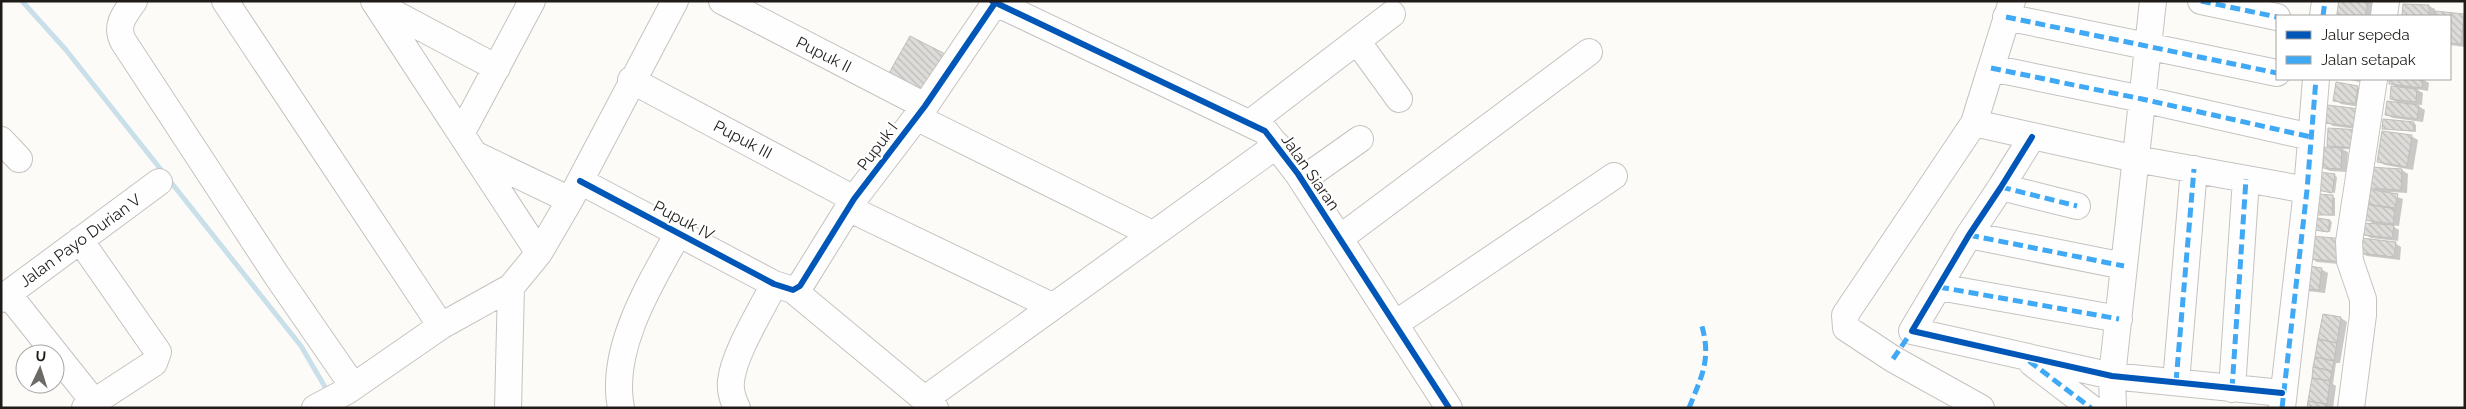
<svg xmlns="http://www.w3.org/2000/svg" width="2466" height="409" font-family="Raleway,sans-serif">
	<defs>
		<pattern id="building-back-hatch" width="6" height="6" patternUnits="userSpaceOnUse" patternTransform="scale(1.25)"><rect width="6" height="6" fill="#dedcd9"/><path d="M-1 5l2 2M0 0l6 6M5-1l2 2" fill="none" stroke="#bebcba"/></pattern>
	</defs>
	<rect width="100%" height="100%" fill="#fdfbf8"/>
	<!-- shadow -->
	<path fill="#0003" d="M2340,1h30l4,2 -2,13h-34z
		M2404,5l25,1 6,3v3l30,4v31l-15,-2v-29h-46z
		M2344,79h22l-1,4z
		M2391,79h31l7,4 -1,8 -12,-2 7,4 -1,12 -7,-1 10,6 -2,12 -30,-4 -7,-3 14,-11 -9,-5 7,-11 -8,-5z
		M2357,87l7,4 -3,16 -20,-3 -6,-4z
		M2328,107l29,22 9,21 -24,-1 6,3 -1,20 -17,-1 -6,-3 10,-20 -6,-3 29,-14v-2l-24,-3 -6,-4z
		M2414,123l2,2v7l-33,-4z
		M2411,136l7,4 -5,30 -28,-5 -6,-3z
		M2371,168l31,2 6,4 -1,19 -17,-1 -1,2 14,5 -4,27 -8,-1 8,5 -1,11 -27,-3 -7,-4 12,-9 -10,-6 12,-27 -9,-5z
		M2334,175l3,2 -2,16 -17,-3z
		M2332,196l3,2v18l-17,-2z
		M2329,221l3,1 -2,10 -11,-1z
		M2352,243l-2,22 -33,-3 -7,-4z
		M2395,243l6,4 -1,13 -33,-4 -6,-3z
		M2321,269l7,4 -3,20 -18,-2z
		M2324,315l17,3 6,4 -7,41h-4l-3,21 3,2 -3,22h-25z"/>
	<g fill="none" stroke-linecap="round" stroke-linejoin="round">
		<!-- stream -->
		<path stroke="#c9dfea" stroke-width="5" d="M22,1l44,49 235,296 27,46"/>
	</g>
	<!-- building -->
	<path fill="url(#building-back-hatch)" stroke="#c1bfbc" d="M2339,1h29l-3,15h-29z
		M2403,4l26,1v11h-27z
		M2435,11l29,3 -3,30 -11,-1v-27h-15z
		M910,36l41,21 -25,36 -37,-20z
		M2389,79h34l-1,9 -33,-4z
		M2336,82l22,4 -3,18 -22,-3z
		M2391,86l26,3 -1,13 -26,-3z
		M2387,101l32,4 -2,14 -32,-4z
		M2327,105l33,4 -2,18 -33,-4z
		M2383,119l31,3 -1,9 -31,-2z
		M2328,128l33,2 -1,18 -33,-2z
		M2382,131l30,4 -5,32 -30,-5z
		M2324,147l18,1 -1,21 -18,-1z
		M2370,167l32,2 -1,21 -33,-2z
		M2319,172l16,2 -3,19 -15,-3z
		M2367,189l31,5 -3,14 -31,-4z
		M2318,194l15,1 -1,20h-15z
		M2367,204l28,5 -2,15 -29,-4z
		M2317,218l13,2 -2,12 -13,-2z
		M2364,223l30,2 -2,13 -29,-3z
		M2311,236l35,3 -2,23 -35,-3z
		M2361,238l35,4 -2,15 -34,-4z
		M2302,265l20,3 -3,22 -20,-2z
		M2323,314l18,3 -4,26 -19,-4z
		M2318,339l19,4 -3,18 -19,-4z
		M2315,357l19,4 -2,10 -19,-4z
		M2313,367l19,4 -2,10 -18,-3z
		M2312,378l18,3 -3,23 -19,-3z
		M2308,401l19,3 -1,4h-19z"/>
	<g fill="none" stroke-linecap="round" stroke-linejoin="round">
		<!-- minor casing -->
		<g stroke="#c5c3c0" stroke-width="28">
			<path id="minor" d="M134,1c-9,13 -19,24 -11,40l154,235 76,110
				M225,1l216,325
				M374,1l165,252
				M722,1l203,105
				M992,1l273,130 33,43 151,234
				M2201,1l76,16
				M388,10l109,58
				M2323,16l2,-15
				M2384,16l2,-15
				M2006,17l271,56
				M1357,41l42,58
				M1991,68l151,31 169,38
				M631,80l223,119
				M916,117l236,117
				M1250,123l142,-109
				M1974,123l162,36 171,31
				M461,134l71,-133
				M2032,137l-31,50 -32,48 -57,96 200,45 170,17
				M1,140l18,19
				M474,154l96,46
				M1302,180l58,-41
				M580,181l194,103 19,6 7,-4 54,-87 71,-93 70,-103
				M2001,187l76,19
				M848,208l204,98
				M1969,235l155,31
				M1340,238l249,-186
				M80,240l78,112 -4,11 -69,45
				M1939,287l180,32
				M793,290l142,118
				M8,294l86,108
				M1,299l158,-117
				M1395,324l219,-148
				M2032,363l59,45
				M2176,382l18,-213
				M2232,389l14,-210
				M925,399l352,-254
				M315,408l32,-17 94,-65 70,-39
				M508,408l3,-121 28,-34 31,-53 105,-199
				M621,408c-12,-59 30,-126 58,-176
				M737,408c-4,-8 -7,-18 -6,-27 3,-28 30,-70 43,-97
				M1981,408l-88,-49 -47,-31 -1,-13 129,-192 38,-122
				M2113,408l-1,-32 41,-375
				M2282,408l25,-218 9,-111
				M2351,408l12,-93v-16l-13,-38 -1,-19 25,-163"/>
		</g>
		<!-- minor -->
		<use href="#minor" stroke="#fffefe" stroke-width="26"/>
		<!-- quiet -->
		<path stroke="#3fa9f5" stroke-width="5" stroke-dasharray="10 5" stroke-linecap="butt" d="M2201,1l76,16
			M2323,16l2,-15
			M2006,17l271,56
			M1991,68l151,31 169,38
			M2001,187l76,19
			M1969,235l155,31
			M1939,287l180,32
			M1893,359l19,-28
			M2029,361l62,47
			M2176,382l18,-213
			M2232,389l14,-210
			M1689,408c13,-33 23,-49 12,-85
			M2282,408l25,-218 9,-111"/>
		<!-- cycleway casing -->
		<g stroke="#fff" stroke-width="9">
			<path id="cycleway" d="M992,1l273,130 33,43 151,234
				M2032,137l-31,50 -32,48 -57,96 200,45 170,17
				M580,181l194,103 19,6 7,-4 54,-87 71,-93 70,-103"/>
		</g>
		<!-- cycleway -->
		<use href="#cycleway" stroke="#0057b8" stroke-width="6"/>
	</g>
	<g text-anchor="middle" stroke-width="4.5" stroke-linejoin="round" paint-order="stroke">
		<!-- street labels -->
		<g font-size="16" fill="#1e1b18" stroke="#fff">
			<text transform="translate(824 54) rotate(27)" y="6">Pupuk II</text>
			<text transform="translate(743 139) rotate(28)" y="6">Pupuk III</text>
			<text transform="translate(877 146) rotate(-53)" y="6">Pupuk I</text>
			<text transform="translate(1311 172) rotate(55)" y="6">Jalan Siaran</text>
			<text transform="translate(684 220) rotate(28)" y="6">Pupuk IV</text>
			<text transform="translate(80 240) rotate(-36)" y="6">Jalan Payo Durian V</text>
		</g>
	</g>
	<!-- border -->
	<rect width="2466" height="409" fill="none" stroke="#1e1b18" stroke-width="5"/>
	<!-- legend -->
	<rect x="2276" y="15" width="175" height="65" fill="#ffffff" stroke="#a5a4a3"/>
	<rect x="2286" y="31" width="25" height="8" fill="#0057b8" stroke="#a5a4a3"/>
	<text x="2321" y="40" font-size="15" fill="#1e1b18">Jalur sepeda</text>
	<rect x="2286" y="56" width="25" height="8" fill="#3fa9f5" stroke="#a5a4a3"/>
	<text x="2321" y="65" font-size="15" fill="#1e1b18">Jalan setapak</text>
	<!-- north arrow -->
	<g transform="translate(40 369) rotate(4)"><circle r="24" fill="#ffffff" stroke="#a5a4a3"/>
	<path d="M0-4L9 19L0 12L-9 19Z" fill="#6c6966"/>
	<text y="-8" font-size="14" font-weight="bold" text-anchor="middle" fill="#1e1b18">U</text>
	</g>
</svg>
